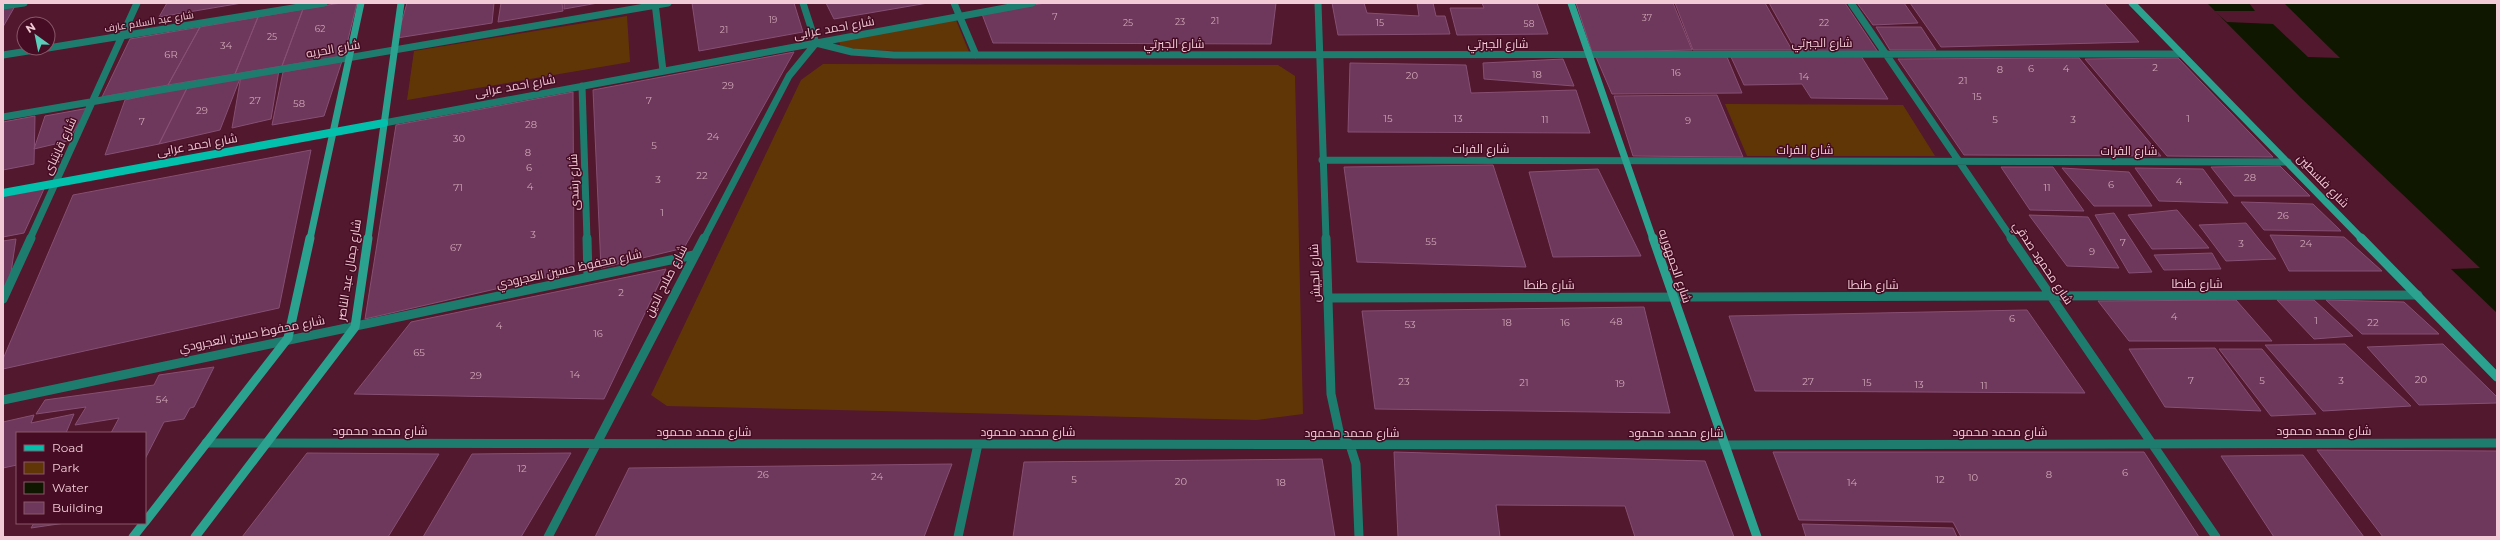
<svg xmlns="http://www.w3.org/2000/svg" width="2500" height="540" font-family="Montserrat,Cairo,sans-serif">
	<rect width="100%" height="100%" fill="#52182d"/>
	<!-- green -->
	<path fill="#613607" d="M627,16l3,46 -223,38 7,-49z
		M956,20l13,32 -127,-2 -3,-9z
		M823,64l455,1 17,11 8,338 -46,6 -590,-14 -16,-11 150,-315z
		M1725,104l178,1 32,51h-188z"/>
	<!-- water -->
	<path fill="#101700" d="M2207,3h290v310l-46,-44 29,-1 -180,-171z"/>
	<!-- pier -->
	<path fill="#52182d" d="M2249,3h35l56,55 -32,-1 -35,-33 -46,-2 -13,-11h41z"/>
	<!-- building -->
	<path fill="#6d385b" stroke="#874f74" d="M167,3h75l-83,14z
		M341,3h16l-13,53 -62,10 21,-57z
		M407,3h87l-2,20 -95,15z
		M501,3h61l1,8 -65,11z
		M564,3h34l-34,6z
		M692,3h102l9,29 -104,19z
		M826,3h102l-94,16z
		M1045,3h231l-5,41 -278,-1 -11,-29z
		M1332,3h32l3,10 52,3 -2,-13h16l3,13h9l5,18 -112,1z
		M1482,3h55l11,31 -91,1 -7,-27h34z
		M1576,3h97l19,47 -100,2z
		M1675,3h90l27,47h-99z
		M1769,3h76l33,49 -82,-1z
		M1857,3h47l14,20 -45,2z
		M1910,3h194l35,39 -198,5z
		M15,6l-12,21v-19z
		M303,9l-21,57 -47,8 23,-57z
		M258,17l-23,57 -67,11 32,-58z
		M200,27l-32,58 -66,12 28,-58z
		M1876,27h45l15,23h-46z
		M794,52l-110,196 -83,20 -8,-178z
		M1861,56l27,43 -77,-1 -9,-14 -58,1 -13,-28z
		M1596,57h131l15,36 -130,1z
		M2079,58l82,98 -197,-1 -66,-96z
		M2178,58l95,99 -106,-1 -82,-97z
		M1563,59l11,27 -90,-7 -1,-16z
		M342,61l-18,55 -52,9 11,-53z
		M1350,63l116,2 5,28 105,-3 14,43 -242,-1z
		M279,70l-8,49 -39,9 9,-52z
		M241,76l-21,54 -61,14 29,-58z
		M188,86l-29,58 -54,11 20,-55z
		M573,92l1,179 -209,48 31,-194z
		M1717,95l26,62 -110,-1 -19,-60z
		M89,108l-21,33 -34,8 11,-33z
		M35,116l-1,48 -31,6v-48z
		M311,150l-32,158 -276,61v-10l70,-164z
		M1493,165l33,102 -169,-5 -13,-95z
		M2280,166l30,30h-76l-23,-29z
		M2001,167h52l31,44 -54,-1z
		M2062,168l67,4 23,34h-58z
		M2135,168l68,1 25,34 -69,-2z
		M1598,169l43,87 -88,1 -24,-85z
		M44,189l-20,44 -21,4v-43z
		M2241,202l72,2 28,27 -77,-1z
		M2177,210l32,38 -57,1 -24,-34z
		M2114,213l38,59 -23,1 -34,-58z
		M2029,215l59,2 31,51 -52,-2z
		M2246,223l20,25 10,11 -50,2 -27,-36z
		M2270,235l74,2 38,34h-93z
		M16,239l-7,47 -6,1v-46z
		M2212,253l9,16 -57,1 -10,-15z
		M666,269l-62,130 -250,-5 57,-72z
		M2236,300l36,41h-143l-31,-40z
		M2277,300h37l39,36 -39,3z
		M2326,300l78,2 35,32h-77z
		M1644,307l26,106 -295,-4 -13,-98z
		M2027,310l58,83 -330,-2 -26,-75z
		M2345,344l66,62 -88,5 -58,-66z
		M2443,344l54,53v6l-78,2 -52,-58z
		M2215,348l46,63 -96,-4 -36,-58z
		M2219,349h43l54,65 -45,2z
		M214,367l-20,40 -4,1 -6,11 -20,3 -19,37v-26h-34l8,-15 -44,7 11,-18 -50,7 9,-14 109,-15 5,-10z
		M74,414l-8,19h-49v32l-14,3v-46l31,-7 -3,8z
		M2317,450l180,1v86h-114z
		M1394,452l311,9 29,76h-99l-10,-31 -129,-1 4,32h-102z
		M1773,452h371l55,85h-238l-8,-15 -154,-2z
		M307,453l132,1 -51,83h-146z
		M571,453l-50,84h-98l49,-83z
		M2303,455l61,82h-90l-53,-81z
		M1322,459l13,78h-322l11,-75z
		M952,464l-28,73h-329l34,-69z
		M34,523h31l-34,5z
		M1802,524l151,4 4,9h-151z"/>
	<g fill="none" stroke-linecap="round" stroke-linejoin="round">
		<!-- street-far1 -->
		<path stroke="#1e7c6e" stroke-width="7" d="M655,3l8,68
			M803,3l13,40
			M954,3l22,52
			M1318,3l8,236
			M1851,3l161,236
			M3,6l21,-3
			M816,43l36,9 42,3 1288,-1
			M48,48l276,-45
			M3,55l44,-7
			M582,86l5,153
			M3,117l665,-114
			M384,123l648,-120
			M1322,160l966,2
			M30,239l107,-236
			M704,239l85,-163 27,-33"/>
		<!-- street -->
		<path stroke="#1e7c6e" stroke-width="9" d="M587,238l1,39
			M1326,238l5,156 8,37 11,14 6,19 3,73
			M2011,238l205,299
			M1328,298l1090,-3
			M3,299l28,-61
			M3,400l691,-145
			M206,443l1519,2 772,-2
			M548,537l156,-299
			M958,537l20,-93"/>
		<!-- secondary-far1 -->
		<path stroke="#2ba190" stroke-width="7" d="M1571,3l82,236
			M2132,3l230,236
			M310,239l51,-236
			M368,239l33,-236"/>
		<!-- secondary -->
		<path stroke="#2ba190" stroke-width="9" d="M1653,238l104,299
			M2361,238l136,139
			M145,522l143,-184 22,-100
			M133,537l11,-14
			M195,537l160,-210 13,-89"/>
		<!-- primary -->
		<path stroke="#02c0ab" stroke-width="8" d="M3,193l381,-70"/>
	</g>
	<g text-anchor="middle" stroke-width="3" stroke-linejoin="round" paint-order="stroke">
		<!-- far-number labels -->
		<g font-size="9" fill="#d0a6b6">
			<text x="1055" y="20">7</text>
			<text x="1647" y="21">37</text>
			<text x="773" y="23">19</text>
			<text x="1215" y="24">21</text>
			<text x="1180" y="25">23</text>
			<text x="1128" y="26">25</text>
			<text x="1380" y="26">15</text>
			<text x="1824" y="26">22</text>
			<text x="1529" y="27">58</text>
			<text x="320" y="32">62</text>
			<text x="724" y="33">21</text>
			<text x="272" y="40">25</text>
		</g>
		<!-- far-street labels -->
		<g font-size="10" fill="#f1cbd5" stroke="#460c23">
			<text transform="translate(149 21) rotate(-9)" y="4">شارع عبد السلام عارف</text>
		</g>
		<!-- number labels -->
		<g font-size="10" fill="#d0a6b6">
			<text x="226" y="49">34</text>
			<text x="171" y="58">6R</text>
			<text x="2155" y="71">2</text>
			<text x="2031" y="72">6</text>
			<text x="2066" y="72">4</text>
			<text x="2000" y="73">8</text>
			<text x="1676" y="76">16</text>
			<text x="1537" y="78">18</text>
			<text x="1412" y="79">20</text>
			<text x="1804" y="80">14</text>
			<text x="1963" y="84">21</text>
			<text x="728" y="89">29</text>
			<text x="1977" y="100">15</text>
			<text x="255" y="104">27</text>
			<text x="649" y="104">7</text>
			<text x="299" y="107">58</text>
			<text x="202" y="114">29</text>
			<text x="1388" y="122">15</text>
			<text x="1458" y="122">13</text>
			<text x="2188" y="122">1</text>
			<text x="1545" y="123">11</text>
			<text x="1995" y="123">5</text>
			<text x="2073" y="123">3</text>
			<text x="1688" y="124">9</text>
			<text x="142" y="125">7</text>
			<text x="531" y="128">28</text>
			<text x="713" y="140">24</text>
			<text x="459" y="142">30</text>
			<text x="654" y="149">5</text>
			<text x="528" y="156">8</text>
			<text x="529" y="171">6</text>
			<text x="702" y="179">22</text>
			<text x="2250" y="181">28</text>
			<text x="658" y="183">3</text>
			<text x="2179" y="185">4</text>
			<text x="2111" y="188">6</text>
			<text x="530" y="190">4</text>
			<text x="458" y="191">71</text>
			<text x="2047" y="191">11</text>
			<text x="662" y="216">1</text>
			<text x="2283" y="219">26</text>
			<text x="533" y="238">3</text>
			<text x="1431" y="245">55</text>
			<text x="2123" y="246">7</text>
			<text x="2241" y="247">3</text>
			<text x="2306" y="247">24</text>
			<text x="456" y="251">67</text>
			<text x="2092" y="255">9</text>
			<text x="621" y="296">2</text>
			<text x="2174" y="320">4</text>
			<text x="2012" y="322">6</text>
			<text x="2316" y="324">1</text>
			<text x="1616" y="325">48</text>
			<text x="1507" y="326">18</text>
			<text x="1565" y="326">16</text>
			<text x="2373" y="326">22</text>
			<text x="1410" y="328">53</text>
			<text x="499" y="329">4</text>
			<text x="598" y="337">16</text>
			<text x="419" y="356">65</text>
			<text x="575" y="378">14</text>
			<text x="476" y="379">29</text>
			<text x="2421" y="383">20</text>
			<text x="2191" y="384">7</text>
			<text x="2262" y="384">5</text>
			<text x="2341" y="384">3</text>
			<text x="1404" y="385">23</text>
			<text x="1808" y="385">27</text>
			<text x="1524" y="386">21</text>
			<text x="1867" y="386">15</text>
			<text x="1620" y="387">19</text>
			<text x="1919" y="388">13</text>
			<text x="1984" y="389">11</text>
			<text x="162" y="403">54</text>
			<text x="522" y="472">12</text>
			<text x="2125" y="476">6</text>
			<text x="763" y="478">26</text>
			<text x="2049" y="478">8</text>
			<text x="877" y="480">24</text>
			<text x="1973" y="481">10</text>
			<text x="1074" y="483">5</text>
			<text x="1940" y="483">12</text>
			<text x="1181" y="485">20</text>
			<text x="1281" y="486">18</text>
			<text x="1852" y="486">14</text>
		</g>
		<!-- street labels -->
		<g font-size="12" fill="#f1cbd5" stroke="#460c23">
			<text transform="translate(834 28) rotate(-10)" y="4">شارع احمد عرابى</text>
			<text x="1822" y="47">شارع الجبرتي</text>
			<text x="1174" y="48">شارع الجبرتي</text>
			<text x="1498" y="48">شارع الجبرتي</text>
			<text transform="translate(333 49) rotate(-10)" y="4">شارع الحريه</text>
			<text transform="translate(515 86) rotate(-10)" y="4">شارع احمد عرابى</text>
			<text transform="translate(197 145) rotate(-10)" y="4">شارع احمد عرابى</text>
			<text transform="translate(60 146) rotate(-65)" y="4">شارع قايتباى</text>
			<text x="1481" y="153">شارع الفرات</text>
			<text x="1805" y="154">شارع الفرات</text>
			<text x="2129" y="155">شارع الفرات</text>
			<text transform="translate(2323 181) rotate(46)" y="4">شارع فلسطين</text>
			<text transform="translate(574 182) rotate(-92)" y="4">شارع رشدى</text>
			<text transform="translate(2043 263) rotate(56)" y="4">شارع محمود صدقي</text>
			<text transform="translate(1675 266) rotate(71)" y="4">شارع الجمهوريه</text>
			<text transform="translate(569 269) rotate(-12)" y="4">شارع محفوظ حسين العجرودي</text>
			<text transform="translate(349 270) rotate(-81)" y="4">شارع جمال عبد الناصر</text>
			<text transform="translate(1315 273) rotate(-92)" y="4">شارع الجيش</text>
			<text transform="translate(666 281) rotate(-63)" y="4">شارع صلاح الدين</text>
			<text x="2197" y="288">شارع طنطا</text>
			<text x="1549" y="289">شارع طنطا</text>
			<text x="1873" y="289">شارع طنطا</text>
			<text transform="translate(252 334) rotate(-11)" y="4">شارع محفوظ حسين العجرودي</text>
			<text x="380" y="435">شارع محمد محمود</text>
			<text x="2324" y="435">شارع محمد محمود</text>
			<text x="704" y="436">شارع محمد محمود</text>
			<text x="1028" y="436">شارع محمد محمود</text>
			<text x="2000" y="436">شارع محمد محمود</text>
			<text x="1352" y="437">شارع محمد محمود</text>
			<text x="1676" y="437">شارع محمد محمود</text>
		</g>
	</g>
	<!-- border -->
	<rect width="2500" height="540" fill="none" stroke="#f1cbd5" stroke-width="8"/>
	<!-- legend -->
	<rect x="16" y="432" width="130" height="92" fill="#460c23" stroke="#8a586a"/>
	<rect x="24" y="445" width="20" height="6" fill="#02c0ab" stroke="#8a586a"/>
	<text x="52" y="452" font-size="12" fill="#f1cbd5">Road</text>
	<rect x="24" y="462" width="20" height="12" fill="#613607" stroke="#8a586a"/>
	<text x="52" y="472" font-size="12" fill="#f1cbd5">Park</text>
	<rect x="24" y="482" width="20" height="12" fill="#101700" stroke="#8a586a"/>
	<text x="52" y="492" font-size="12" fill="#f1cbd5">Water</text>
	<rect x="24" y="502" width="20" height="12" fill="#6d385b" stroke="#8a586a"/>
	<text x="52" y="512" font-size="12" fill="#f1cbd5">Building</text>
	<!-- north arrow -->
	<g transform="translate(36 36) rotate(327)"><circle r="19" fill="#460c23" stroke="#8a586a"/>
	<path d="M0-3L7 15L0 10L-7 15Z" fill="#5bcebb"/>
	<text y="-6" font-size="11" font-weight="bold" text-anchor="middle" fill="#f1cbd5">N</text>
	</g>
</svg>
